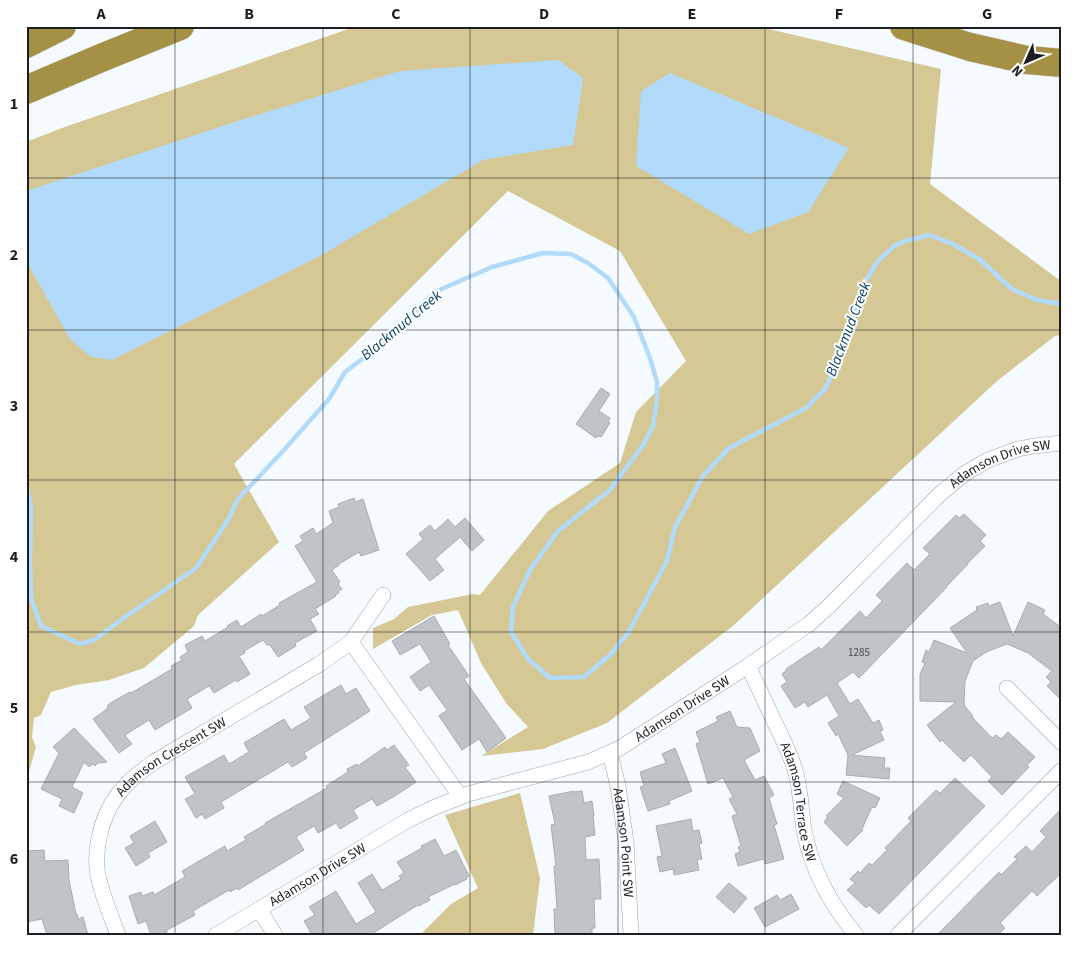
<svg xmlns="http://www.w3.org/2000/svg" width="1088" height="961" font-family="'Source Sans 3',sans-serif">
	<rect width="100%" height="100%" fill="#f4fafe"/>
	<!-- green -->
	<path fill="#d5c894" d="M357,26h399l185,43 -11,115 128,95 4,-2v58l-7,1 -58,45 -263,244 -127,98 -64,26 -62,7 47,-29 -22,-24 -25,-40 -23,-53 -26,5 -59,34v-21l21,-9 14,-12 65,-13 7,1 68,-84 72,-48 16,-51 50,-51 -66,-110 -112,-60 -274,273 45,78 -81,73 -4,11 -50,42 -35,12 -33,5 -25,7 -10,23 -7,3 -2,19 4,10 -7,24 -3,1v-630l36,-14z
		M520,793l20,85 -7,57h-113l31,-31 27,-16 -33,-73z"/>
	<!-- water -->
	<path fill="#b2dafa" d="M558,60l25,18 -10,67 -90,15 -163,96 -208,104 -21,-3 -21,-18 -44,-78v-70l218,-72 156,-48z
		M670,73l179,75 -41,64 -59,22 -113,-68 5,-75z"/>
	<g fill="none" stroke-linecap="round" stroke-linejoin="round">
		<!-- stream -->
		<path stroke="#b2dafa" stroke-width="4.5" d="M26,484l5,21 -1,59 1,34 10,28 39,18 14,-4 24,-18 78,-54 32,-48 10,-21 45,-48 46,-52 16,-27 24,-18 14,-15 54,-48 55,-24 51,-14 28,1 17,9 20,15 26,39 16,41 7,24v18l-4,26 -10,19 -33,45 -52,41 -28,39 -17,37 -2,25 17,27 22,19 34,-1 26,-22 18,-22 39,-72 8,-34 28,-51 26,-28 77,-40 19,-19 11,-24 18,-49 7,-28 17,-27 16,-15 11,-5 24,-6 24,9 26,15 33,30 25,11 25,4"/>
	</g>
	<!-- building -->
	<path fill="#bfc4c8" stroke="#a8adb2" d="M601,388l9,6 -11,17 11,7 -2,4 2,1 -9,14 -3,-1 -2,2 -20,-14z
		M354,498l1,4 8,-3 16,51 -18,6 -2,-4 -20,12v1l-7,5 8,12 -2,2 4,5 -4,2 1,2 -4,2 1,1 -21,13 4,5 -9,5 7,12 -22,12 1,3 -18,11 -8,-12h-3l-4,-5 -19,11 1,2 -6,3 11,18 -13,8 -1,-2 -22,13 -5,-7 -22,13 5,9 -37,22 -6,-10 -24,15 7,9 -13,9 -26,-34 14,-10 1,-4 4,-3 18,-10 1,1 41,-24 -1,-3 11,-6 -2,-3 8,-5 -3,-7 17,-9 3,5 23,-14 -1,-1 10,-6 4,7 20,-13 1,2 18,-11 -1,-2 38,-21 -22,-36 8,-5 -3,-5 13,-8 3,6 17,-11 -4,-12 10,-4 -1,-3z
		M964,514l22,21 -6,6 5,5 -18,18h1l-22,23h1l-88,91 -6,-6 -16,11 13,21 8,-5 15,24 6,-3 4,10 -3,1 4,9 -32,15 33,3 -1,10h6l-1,11 -43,-4 2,-20 -10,-21 -2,2 -8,-13 11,-7 -12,-21 -19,12 -3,-5 -10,6 -14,-22 6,-4 -5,-8 5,-4 -1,-1 33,-22 2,3 39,-39 6,7 16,-17 -6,-6 31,-32 7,7 16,-16 -7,-6 33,-33 3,3z
		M465,518l19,22 -12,11 -12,-14 -25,22 9,11 -14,11 -24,-27 17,-15 -4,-5 11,-9 5,6 13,-12 7,8z
		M1000,602l13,34 15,-34 17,8 -2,4 19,14v73l-15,-15 4,-4 -5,-5 6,-6 -24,-18 -21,-9 -21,8 -13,9 -8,20 -1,24 9,11 -1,1 20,21 4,-3 5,4 7,-7 27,25 -8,8 2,2 -27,28 -14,-14 4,-4 -21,-22 -7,7 -22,-22 -2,2 -13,-17 29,-23 -36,-1v-27l5,-11 -3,-1 4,-12 3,2 5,-12 33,13 -17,-25 27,-18 -1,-3 12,-4 1,3z
		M434,616l16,28 -2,1 21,31 -5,3 42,59 -19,14 -8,-13 -17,11 -23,-34 8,-6 -18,-25 -9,6 -10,-14 21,-15 -11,-18 -20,11 -8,-14z
		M341,685l5,9 10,-6 14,23 -66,42 3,5 -15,9 -4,-5 -67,40 3,6 -19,11 -3,-5 -6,4 -11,-19 10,-5 -10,-17 39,-22 5,9 20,-12 -5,-9 40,-24 7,11 20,-12 -7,-11z
		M730,711l7,16 13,1 10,23 -16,9 11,20 9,-4 10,19 -5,3 8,26 -3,1 10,34 -19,5 -1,-5 -26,7 -3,-12 5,-2 -2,-5 3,-1 -9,-30 5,-2 -8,-15 4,-2 -10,-19 -15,6 -12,-40 4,-2 -4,-10 22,-11 -2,-4z
		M74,728l33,34 -9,1 -3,3 -2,-2 -4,3 -5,-5 -12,25 11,6 -9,20 -15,-7 3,-7 -21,-10 18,-36 -6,-6z
		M394,745l15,20 -4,2 11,15 -21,14 -18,10 -5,-7 -19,11 5,8 -18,11 -4,-6 -18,10 -4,-7 -18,11 8,13 -66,40 -1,-2 -7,4 -1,-2 -36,21 2,4 -28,15v2l-9,3h-7l-5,-14 -8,3 -9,-28 12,-4 1,4 11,-4 1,3 31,-18 -3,-6 43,-25 2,5 19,-11 -2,-3 22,-13 -1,-1 62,-35 -1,-2 22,-14 -1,-3 10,-5 1,2 27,-19 2,3z
		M675,748l17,43 -23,10 1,3 -22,7 -8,-24 4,-1 -4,-14 26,-9 -4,-9z
		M955,778l30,28 -106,108 -10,-9 -3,3 -19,-18 8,-7 -5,-4 8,-8 2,2 9,-10 3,2 15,-15 -2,-2 26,-27 -3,-3 28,-28 4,3z
		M843,781l37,17 -5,10 -3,-1 -10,22 1,1 -16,16 -23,-24 4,-5 -2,-1 18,-18 -7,-4z
		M574,791v1l8,-1 2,12 8,-2 2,15h-1l2,19 -10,2 1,23 13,-1 2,40h-7l1,29h-3v7h-37l-1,-26h3l-3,-43h2l-5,-41 4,-1 -6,-28z
		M1062,808v63l-5,6 -20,19 -5,-5 -32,32 5,5 -7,7h-61l62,-63 2,3 16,-16 -3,-2 12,-11 6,6 14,-15 -6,-6z
		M691,819l2,12 6,-1 3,13 -3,1 3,15 -5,1 2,10 -25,5 -1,-6 -13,3 -3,-15 5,-1 -6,-30z
		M155,821l12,21 -19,11 2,4 -14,9 -11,-18 9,-5 -4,-7z
		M435,839l9,17 12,-6 13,26 -3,2 1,1 -12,6v-1l-27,13 2,3 -11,6 -1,-1 -48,30h-58l-8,-14 11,-6 -6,-8 27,-16 20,33 20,-12 -18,-29 14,-9 10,16 19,-11 -2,-3 5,-3 -7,-11 25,-14 -1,-2z
		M44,850l1,11 23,-1 1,20 7,34h1l1,5 5,-2 5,18h-41l-5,-16 -16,3v-71z
		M729,883l18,15 -13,15 -18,-16z
		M791,894l8,15 -34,18 -11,-19 23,-13 3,5z"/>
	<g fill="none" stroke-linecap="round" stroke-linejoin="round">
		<!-- minor casing -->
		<g stroke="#9fa4a8" stroke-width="16">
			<g id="minor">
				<path d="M351,642l32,-47"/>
				<path id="s1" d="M748,666c9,18 17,36 26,55 8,16 16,32 21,49 6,20 6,40 9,60 8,41 26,73 52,105"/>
				<path d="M1007,688l55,55"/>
				<path id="s2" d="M610,753l8,33 8,56 5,93"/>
				<path d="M259,909l16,26"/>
				<path id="s3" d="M118,935c-8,-22 -18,-44 -21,-66 -1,-11 0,-21 2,-31 7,-36 26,-56 55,-76l164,-97 33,-23 109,154"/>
				<path id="s4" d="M216,935l192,-115 27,-13 33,-13 120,-32 32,-14 128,-82 61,-42 20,-18 111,-112 24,-20 24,-14 30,-11 16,-3 28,-3"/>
				<path d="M898,935l164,-165"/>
			</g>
		</g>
		<!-- motorway casing -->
		<g stroke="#d6d6d7" stroke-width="29">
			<path id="motorway" d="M904,26l66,21 57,13 35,3
				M26,44l36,-18
				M26,90l75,-32 79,-32"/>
		</g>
		<!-- minor -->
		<use href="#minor" stroke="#fff" stroke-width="15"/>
		<!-- motorway -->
		<use href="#motorway" stroke="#a49145" stroke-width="28"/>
	</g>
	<!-- grid -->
	<path fill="none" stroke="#1c1e20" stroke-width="1" stroke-opacity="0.55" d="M175,26v909M323,26v909M470,26v909M618,26v909M765,26v909M913,26v909M26,178h1036M26,330h1036M26,480h1036M26,632h1036M26,782h1036"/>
	<g text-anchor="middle" stroke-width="4" stroke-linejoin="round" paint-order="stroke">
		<!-- number labels -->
		<g font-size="11" fill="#45484a">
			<text x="859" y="656">1285</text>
		</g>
		<!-- street labels -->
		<g font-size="14" fill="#1c1e20" stroke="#fff">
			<text dy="5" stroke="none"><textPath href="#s4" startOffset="928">Adamson Drive SW</textPath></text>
			<text dy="5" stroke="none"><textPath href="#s4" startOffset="522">Adamson Drive SW</textPath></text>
			<text dy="5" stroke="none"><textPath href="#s3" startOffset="214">Adamson Crescent SW</textPath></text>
			<text dy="5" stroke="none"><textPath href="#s1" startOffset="146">Adamson Terrace SW</textPath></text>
			<text dy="5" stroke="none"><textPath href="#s2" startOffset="91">Adamson Point SW</textPath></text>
			<text dy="5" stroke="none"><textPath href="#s4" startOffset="118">Adamson Drive SW</textPath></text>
		</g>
		<!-- water labels -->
		<g font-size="15" font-style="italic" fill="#083f61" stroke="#fff">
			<text transform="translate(401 325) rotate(-40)" y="5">Blackmud Creek</text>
			<text transform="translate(848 329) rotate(-69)" y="5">Blackmud Creek</text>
		</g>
	</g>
	<!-- border -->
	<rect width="1088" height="961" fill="none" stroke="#ffffff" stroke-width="55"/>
	<!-- north arrow -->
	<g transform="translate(1026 62) rotate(225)" stroke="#ffffff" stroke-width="4" paint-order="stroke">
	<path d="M0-4L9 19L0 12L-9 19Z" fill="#1c1e20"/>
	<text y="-8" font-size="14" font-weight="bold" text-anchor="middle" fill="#1c1e20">N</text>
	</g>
	<rect x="28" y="28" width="1032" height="906" fill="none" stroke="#1c1e20" stroke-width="2"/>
	<g font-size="16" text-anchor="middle" font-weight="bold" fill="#1c1e20">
		<text x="101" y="19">A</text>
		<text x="249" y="19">B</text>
		<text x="396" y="19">C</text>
		<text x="544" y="19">D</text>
		<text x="692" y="19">E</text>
		<text x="839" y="19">F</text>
		<text x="987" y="19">G</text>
		<text x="14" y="109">1</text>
		<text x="14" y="260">2</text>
		<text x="14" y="411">3</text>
		<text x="14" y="562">4</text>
		<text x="14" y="713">5</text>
		<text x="14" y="864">6</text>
	</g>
</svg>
